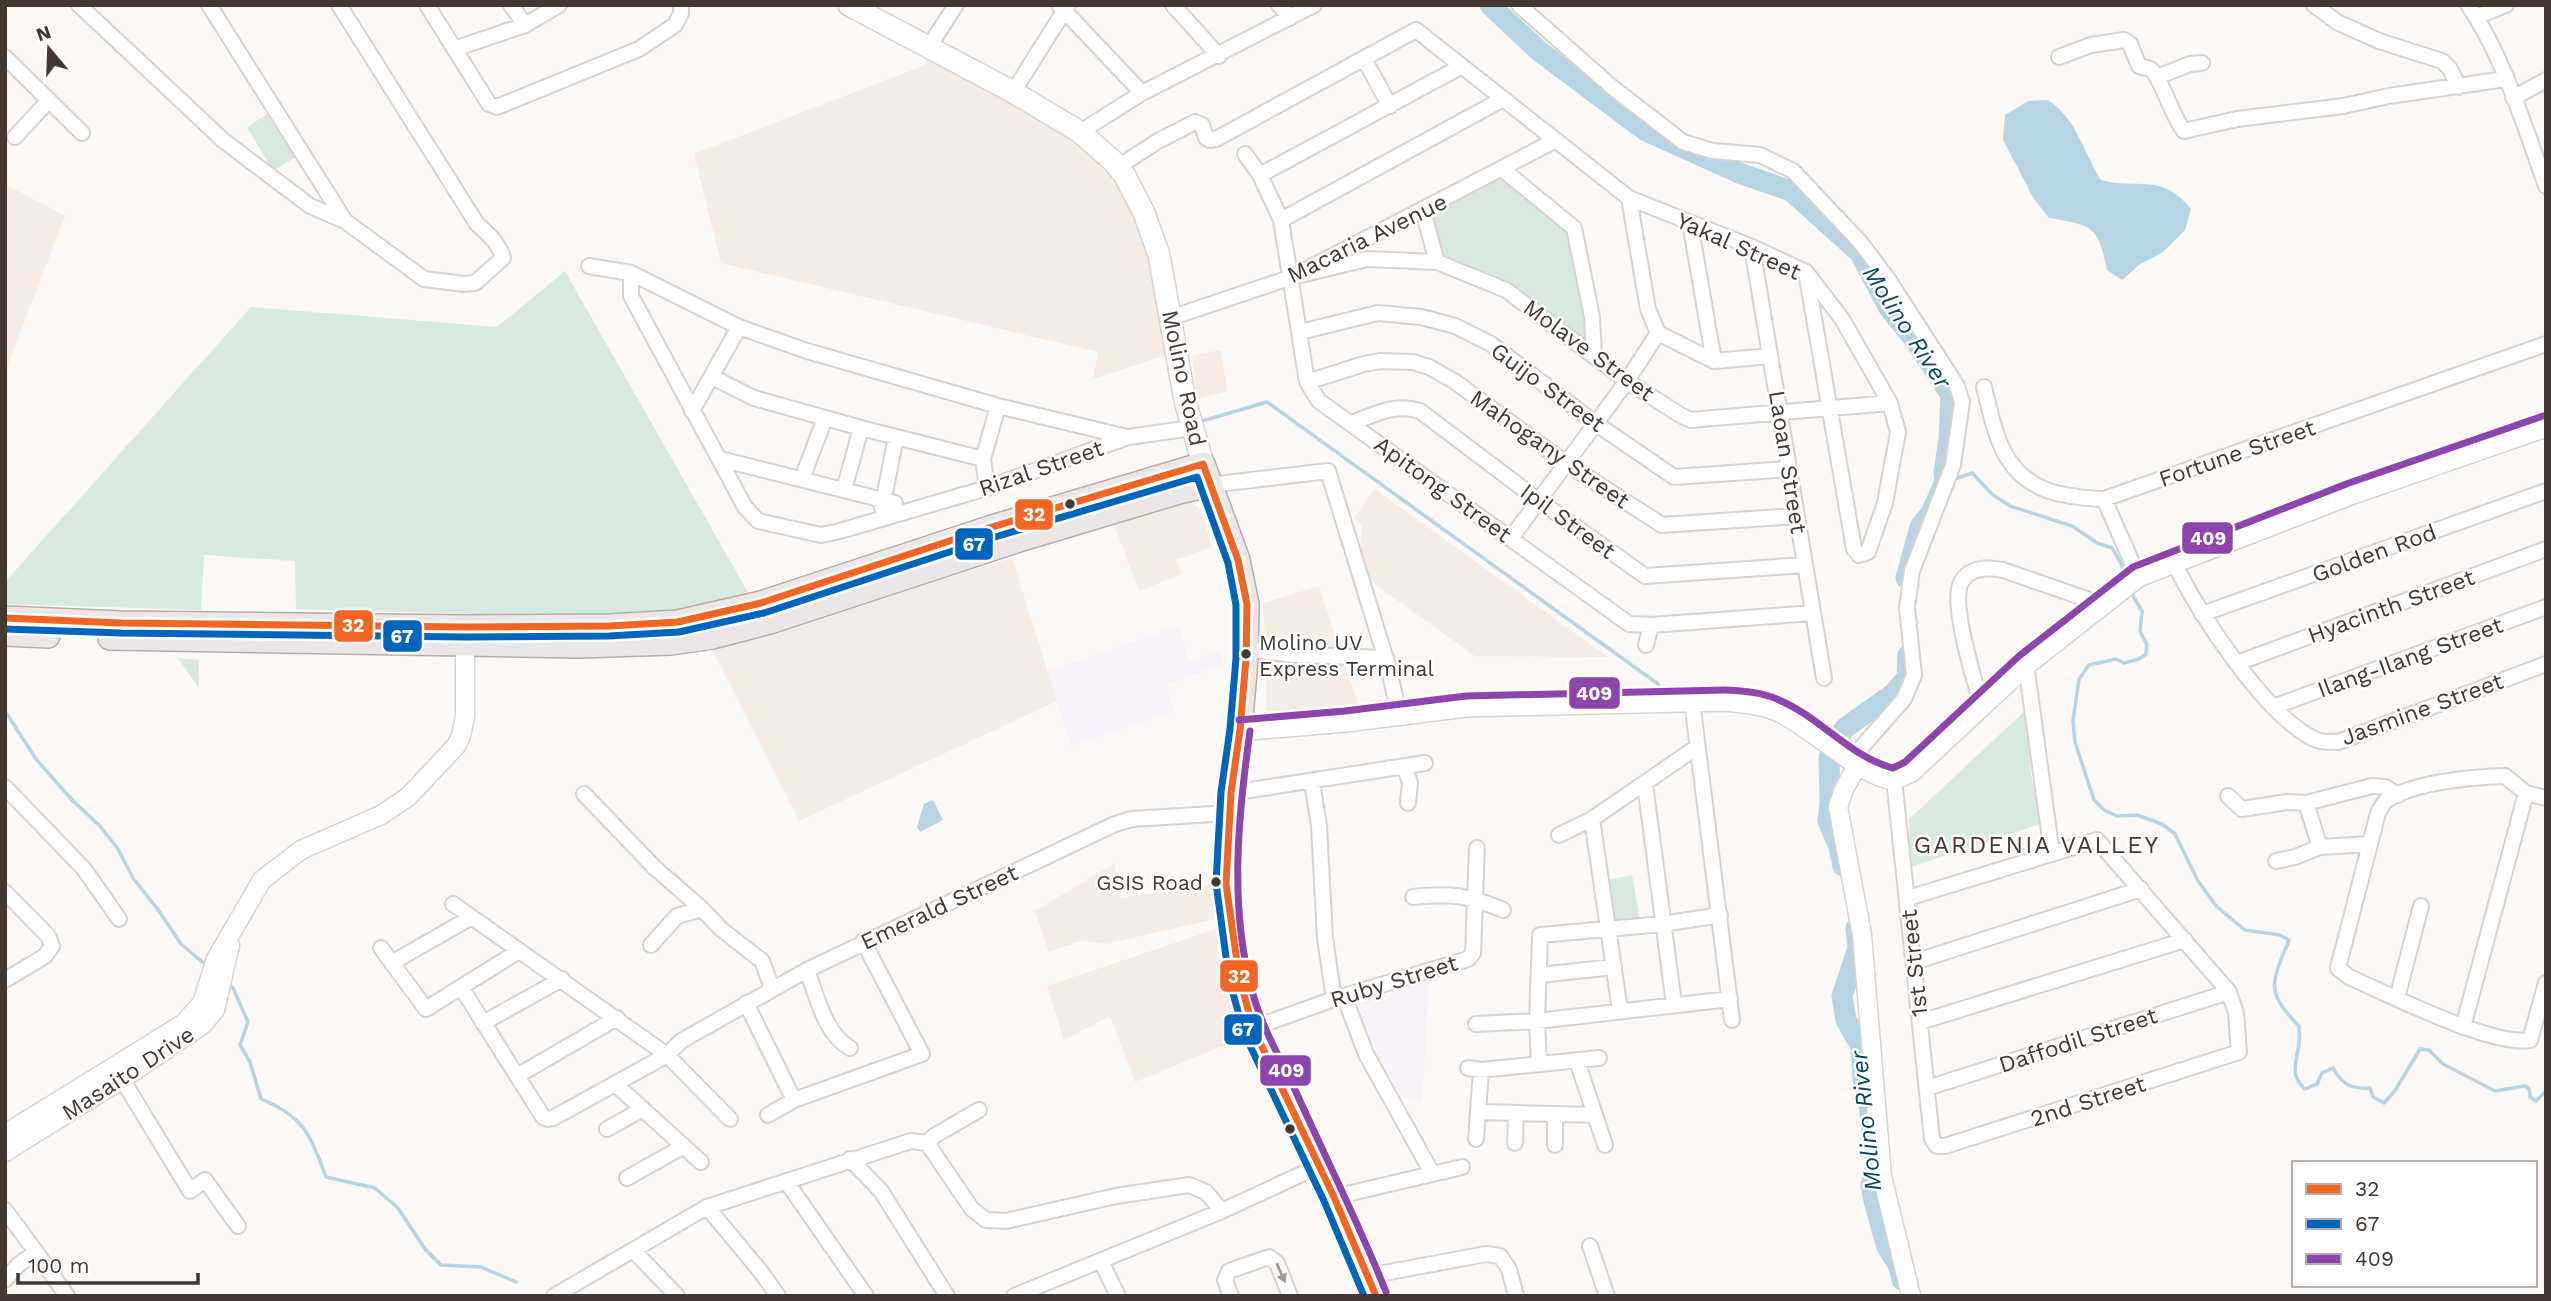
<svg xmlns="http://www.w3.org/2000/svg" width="2551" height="1301" font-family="'Work Sans',sans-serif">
	<rect width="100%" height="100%" fill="#fbf8f6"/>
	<!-- built -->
	<path fill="#f5ece5" d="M932,50l120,65 82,77 42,160 -83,27 5,-27 -377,-89 -27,-109 229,-88z
		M5,184l60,32 -60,156z
		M1221,350l6,41 -30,8 -5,-44z
		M1375,489l233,168 -133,-1 -116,-83 3,-49 -8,-6z
		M1189,502l10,6 13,39 -36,13 5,14 -42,17 -25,-67z
		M1012,558l45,143 -258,120 -88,-173z
		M1319,586l43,130 -91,2 -5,-8 1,-41 -4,-66z
		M1115,863l4,35 93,-13 3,34 -109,25 -26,-3 -31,11 -14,-41z
		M1216,929l5,31 -5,5 27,73 -108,44 -25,-66 -46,24 -17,-54z"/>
	<!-- education -->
	<path fill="#f7f1fa" d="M1429,978l-7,123 -31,-6 -21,-40 -17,-53z"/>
	<!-- medical -->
	<path fill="#f8f0fb" d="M1178,626l11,36 30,-11 5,13 -58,20 8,27 -103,35 -23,-74z"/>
	<!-- green -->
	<path fill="#d8eae0" d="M269,113l27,44 -23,14 -26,-44z
		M1500,173l71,56 20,120 -81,-61 -71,-27 -13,-47z
		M565,271l185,325 -51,11 -82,11 -321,-9 -1,-48 -91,-6 -3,55 -196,-6v-22l246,-275 246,20z
		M178,658l21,2v28z
		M2025,711l6,63 10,50 -131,43 -1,-48z
		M1632,875l8,45 -26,4 -7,-44z"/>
	<!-- water -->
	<path fill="#b6d4e4" d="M2048,100c29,19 35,52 53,80 39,10 60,-8 90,29l-6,21 -22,22 -24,13 -17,15 -15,-10c-9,-45 -15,-45 -58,-52l-15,-19 -31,-59 2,-25 23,-14z
		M933,800l10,20 -23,12 -3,-5 7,-23z"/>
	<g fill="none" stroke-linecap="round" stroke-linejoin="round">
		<!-- stream -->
		<path stroke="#b6d4e4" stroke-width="3.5" d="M1202,421l65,-19 391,282 2,10
			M1952,480l20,-7 21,22 17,11 62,20 25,17 15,5 10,17 1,13
			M2130,591l12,20 -2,20 7,14 -1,9 -7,5 -15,4 -8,-4 -27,6 -10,14 -6,42 2,21 19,58 10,10 13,6 20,-1 25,9 13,10 23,47 19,26 28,23 35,5 9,5c-17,43 -25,50 10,86 0,8 1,16 -1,24 -3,16 -7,27 7,39l12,-5 5,-11 11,-5c9,17 19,21 37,20l3,9 11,6 12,-14 24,-40 9,1 14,14 52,27 30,-5 4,3 1,8 6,4 10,-10
			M5,711l31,48 36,41 28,26 18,23 15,29 26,33 22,33 25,21
			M228,984l5,4 15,34 -8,23 10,17 11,37c44,18 49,36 65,78l49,11 23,20 27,41 16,16 40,2 35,15"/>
		<!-- river -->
		<path stroke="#b6d4e4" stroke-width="21" d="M1490,5l49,46 107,80 93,42 52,18 69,62 29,55 25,31 37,56 -2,44 -5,33 1,10 -14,31 -11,14 -14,51
			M1843,866l-4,-19 -11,-26 2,-18 -1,-45 8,-19 8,-11 49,-35 13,-15 1,-23
			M1856,928l2,20 -16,48 4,24 15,27 2,32 6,25 7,62 -5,19 3,16 13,46 12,19 3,14"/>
		<!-- minor casing -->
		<g stroke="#d8d2cd" stroke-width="18">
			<path id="minor" d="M79,5l145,136 86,65 35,15
				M209,5l136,216 79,58 40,5 11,-1 28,-25c-4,-15 -15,-24 -26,-34l-138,-219
				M427,5l62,99 8,3 142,-58 36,-24 6,-12v-8
				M511,5l14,20
				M1059,5l83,88
				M1173,5l46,51
				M1279,5l11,13
				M1519,5l94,83 70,54 30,9 47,4 33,16 67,71 28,37 69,107 5,16 -9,63 -41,106 -5,37 7,67 -10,24 -44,50 -1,14
				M2314,5l23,17 42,19 63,20 8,8 9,18
				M2468,5c34,48 58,125 78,181
				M2476,17l30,-12
				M928,48l28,-43
				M454,49l71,-24 34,-20
				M5,57l77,76
				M2059,57l32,-12 33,-5 6,4 9,22c4,2 8,1 11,3 10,5 23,50 34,62l53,-12 106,-13 46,-10 116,-17
				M1364,59l26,47
				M2157,77l33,-13 12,-1
				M1013,92l55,-87
				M2513,98l33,-18
				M1080,132l62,-39 172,-88
				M15,137l34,-37
				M1245,154l15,21 21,45 26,162 12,19 310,223 22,1 162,-12
				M1118,167l40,-26 37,-19 7,3 4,13 4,2 6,-1 200,-109 213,168 123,49 54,25 36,47 48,84 8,29 -13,71 -17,49 -9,3 -5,-6 -48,-277
				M1502,169l72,59 18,89 2,38
				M1260,175l202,-109
				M1629,198l19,111 10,24 56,28 56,-5
				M1423,211l14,51
				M1281,220l222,-121
				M1690,223l24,138
				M1752,247l72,431
				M589,266l42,7 108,54 68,24 191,55 129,31
				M631,273v23l114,211 13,14 63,14 19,-4 147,-43 141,-51 64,-9
				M1292,277l75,-18 70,3 69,28 121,91 55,35 9,4 199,-17
				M1170,318l122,-41 264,-137
				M1300,332l78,-19 43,4 34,9 36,18 104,79 79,54 115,-8
				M712,377l42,21 107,30 122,31
				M1307,382l57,-18 16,-3 33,1 16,5 25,14 113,83 95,61 135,-9
				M1984,387c12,49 19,94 76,107 16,3 28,5 44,5l442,-155
				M692,411l47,-84
				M1352,423c23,-9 43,-20 68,-12l118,89 107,76 160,-11
				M720,459l175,44 -1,12
				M802,479l23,-61
				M1210,485l118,-14 61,198 10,46
				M987,488l-4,-29 15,-53
				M844,490l17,-62
				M2104,499l34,77
				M882,508l14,-71
				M1511,538l116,-157 31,-48
				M2174,562c21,47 95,159 143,178 6,3 14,1 21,2l208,-78
				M2202,614l344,-123
				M1646,645l5,-20
				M1246,649l48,6 92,3
				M2237,663l309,-114
				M2026,664l26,190
				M1692,701l40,319
				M1981,704c-7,-26 -29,-95 -21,-119 7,-18 27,-18 43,-15l98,34
				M2273,707l273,-100
				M1405,767l5,16 -2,20
				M1894,779l38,360 5,7h8l294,-94 -3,-39 -7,-21 -132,-152 -189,58
				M1312,782l7,44 6,112 9,61
				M1645,784l29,220
				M5,787l79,82 35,50
				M1231,793l194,-30
				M584,794l70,73 48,42
				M2228,796l14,13 46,-7 18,1 14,44 50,-3
				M2546,798l-20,-5 -21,-17c-32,1 -91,6 -118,24 -4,3 -6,8 -9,13l-40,155 11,9c39,17 143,70 181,63l16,-57
				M2306,803l66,-17 13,1 13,8
				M1592,819l28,191
				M1559,835l33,-16 105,-72
				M2276,861l19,-4 25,-10
				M5,892l43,44 4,10 -7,10 -40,24
				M1413,897c36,-4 56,-2 90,13
				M453,904l214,151 63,64
				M651,945l26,-29 25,-7 19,20 41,32 10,27
				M381,948l45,61 93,-58
				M393,962l77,-44
				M1914,962l227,-73
				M807,970c10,26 17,63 43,78
				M1539,975l75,-8
				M461,987l82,130 5,2 5,-1 114,-63 14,-14 126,-71 308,-146 17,-5 98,-6
				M1344,996l22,58 66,119
				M2397,998l24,-92
				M746,1003l48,97
				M1920,1022l265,-82
				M483,1023l79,-44
				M1476,1024l61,-3 193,-22
				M2463,1027l63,-234
				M1253,1028l81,-29 134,-40 5,-6 4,-105
				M1577,1061l28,84
				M1539,1064l-2,-43 3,-86 123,-11 57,-9
				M1468,1068l13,2 118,-12
				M517,1076l100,-58
				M122,1079l68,112 15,-11 33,46
				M615,1084l86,78
				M1927,1088l302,-96
				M1479,1112l116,3
				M768,1115l26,-15 128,-46 -59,-113
				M607,1129l36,-20
				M1476,1139l5,-69
				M927,1143l7,-7 45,-26
				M1515,1143l1,-29
				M1555,1145v-31
				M850,1159l31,32 66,105
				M627,1178l57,-32
				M786,1181l80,115
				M1334,1197l128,-30
				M707,1207l54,65 17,24
				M5,1210l31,42
				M1590,1246l17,50
				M633,1250l44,46
				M1101,1261l17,35
				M1368,1276l118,-22 14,2 9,13 7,27
				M5,1280l13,-15 18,-13 31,44
				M554,1296l153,-89 204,-66 16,2 45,66 14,11 20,1 110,-25 73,-11 17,7 16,19
				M1014,1296l208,-85 97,-45
				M1231,1296l-6,-16 4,-9 40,-14 8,6 13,33"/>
		</g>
		<!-- tertiary casing -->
		<g stroke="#d8d2cd" stroke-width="21">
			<path id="tertiary" d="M1859,763l-15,26 -6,18 24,128 20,241 29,120
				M5,1134l178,-110 19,-21 14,-44 46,-79 39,-30 80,-35 27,-18 48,-51 5,-10 4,-20v-82
				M5,1152l117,-73 80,-54 13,-15 15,-65"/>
		</g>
		<!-- secondary casing -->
		<g stroke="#d8d2cd" stroke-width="24">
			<path id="secondary" d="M849,5l164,87 67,40 33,29 12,15 19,37 15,42 26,146 18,63
				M1240,730l106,-9 120,-15 258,-6c18,2 37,3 53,10 35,15 83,65 117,69l17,-8 115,-107 112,-88 215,-83 193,-67"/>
		</g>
		<!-- primary casing -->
		<g stroke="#b7acaa" stroke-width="26">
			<path id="primary" d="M5,618l116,5 344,4 144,-1 69,-4 83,-19 231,-76 211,-63 35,96 9,44 -1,55 -6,71 -9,63 -5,91 13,92 14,52 81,169 42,99
				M5,634l43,2
				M110,638l469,8 92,-3 42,-6 57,-15 249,-82 160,-48 31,-7"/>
		</g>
		<!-- minor -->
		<use href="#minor" stroke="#fefefe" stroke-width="14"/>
		<!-- tertiary -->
		<use href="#tertiary" stroke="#fefefe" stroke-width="18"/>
		<!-- secondary -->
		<use href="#secondary" stroke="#fefefe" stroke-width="21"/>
		<!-- primary -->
		<use href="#primary" stroke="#ece6e6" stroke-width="23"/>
		<!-- bus-1 casing -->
		<g stroke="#fff" stroke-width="12">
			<path id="bus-1" d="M5,618l116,5 344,4 144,-1 69,-4 83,-19 231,-76 211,-63 35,96 9,44 -1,55 -6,71 -9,63 -5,91 13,92 14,52 81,169 42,99"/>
		</g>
		<!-- bus-2 casing -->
		<g stroke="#fff" stroke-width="12">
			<path id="bus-2" d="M5,629l116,4 344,4 144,-1 70,-4 85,-19 231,-76 202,-60 31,86 8,42v53l-6,71 -9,63 -5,91 13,96 15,54 80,168 40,95"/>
		</g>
		<!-- bus-3 casing -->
		<g stroke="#fff" stroke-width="12">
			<path id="bus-3" d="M1239,720l106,-9 121,-15 259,-6c18,1 37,2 54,10 41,17 71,57 114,68l12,-6 114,-106 114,-89 216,-84 194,-67
				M1250,731c-12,86 -21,175 2,260 9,33 25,62 40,92 31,70 66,138 94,209"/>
		</g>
		<!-- bus-1 -->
		<use href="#bus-1" stroke="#f26522" stroke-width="7"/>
		<!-- bus-2 -->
		<use href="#bus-2" stroke="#0065bd" stroke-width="7"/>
		<!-- bus-3 -->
		<use href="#bus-3" stroke="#8e44ad" stroke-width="7"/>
	</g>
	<!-- one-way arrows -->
	<defs><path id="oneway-solid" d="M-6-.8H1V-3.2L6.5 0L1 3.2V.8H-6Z" transform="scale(1.75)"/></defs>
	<use fill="#a09b98" href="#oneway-solid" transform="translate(1281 1273) rotate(66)"/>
	<!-- markers -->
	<g fill="#433831" stroke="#fff" stroke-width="2.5">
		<circle cx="1070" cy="504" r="6"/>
		<circle cx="1246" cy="654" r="6"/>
		<circle cx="1216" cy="882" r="6"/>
		<circle cx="1290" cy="1129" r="6"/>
	</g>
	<g text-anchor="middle" stroke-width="5" stroke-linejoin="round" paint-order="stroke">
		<!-- bus labels -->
		<g font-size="21" fill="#433831" stroke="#fff" text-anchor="start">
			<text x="1259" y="650">Molino UV<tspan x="1259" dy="26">Express Terminal</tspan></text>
			<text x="1203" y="890" text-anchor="end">GSIS Road</text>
		</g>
		<!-- street labels -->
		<g font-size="23" fill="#433831" stroke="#fff">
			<text transform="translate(1367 238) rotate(-26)" y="8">Macaria Avenue</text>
			<text transform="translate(1739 246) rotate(24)" y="8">Yakal Street</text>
			<text transform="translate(1589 350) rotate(36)" y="8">Molave Street</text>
			<text transform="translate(1184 378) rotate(78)" y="8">Molino Road</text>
			<text transform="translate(1548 387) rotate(36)" y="8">Guijo Street</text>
			<text transform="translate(1550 449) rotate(35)" y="8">Mahogany Street</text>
			<text transform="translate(2237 453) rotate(-19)" y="8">Fortune Street</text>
			<text transform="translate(1788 462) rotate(81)" y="8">Laoan Street</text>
			<text transform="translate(1041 468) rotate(-19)" y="8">Rizal Street</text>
			<text transform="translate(1443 489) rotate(36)" y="8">Apitong Street</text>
			<text transform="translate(1568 521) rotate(36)" y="8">Ipil Street</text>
			<text transform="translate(2374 553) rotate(-20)" y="8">Golden Rod</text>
			<text transform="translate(2391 606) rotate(-20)" y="8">Hyacinth Street</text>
			<text transform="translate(2410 657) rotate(-20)" y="8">Ilang-Ilang Street</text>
			<text transform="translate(2422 709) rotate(-20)" y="8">Jasmine Street</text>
			<text transform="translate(939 907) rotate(-25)" y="8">Emerald Street</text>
			<text transform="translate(1914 963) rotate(-96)" y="8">1st Street</text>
			<text transform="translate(1394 981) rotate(-17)" y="8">Ruby Street</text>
			<text transform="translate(2078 1040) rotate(-18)" y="8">Daffodil Street</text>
			<text transform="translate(128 1073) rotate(-33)" y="8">Masaito Drive</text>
			<text transform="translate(2088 1101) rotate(-18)" y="8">2nd Street</text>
		</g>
		<!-- water labels -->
		<g font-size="24" font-style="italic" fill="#07455d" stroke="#fff">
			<text transform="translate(1907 327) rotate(57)" y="8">Molino River</text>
			<text transform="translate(1866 1121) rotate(-96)" y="8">Molino River</text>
		</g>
		<!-- neighbourhood labels -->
		<g font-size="24" letter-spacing="2" fill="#4a3526" stroke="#fff">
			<text x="2037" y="853">GARDENIA VALLEY</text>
		</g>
	</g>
	<g stroke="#fff" stroke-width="2.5">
		<rect x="1014" y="498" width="40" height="33" rx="7" fill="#f26522"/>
		<rect x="2181" y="521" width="53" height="34" rx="7" fill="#8e44ad"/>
		<rect x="954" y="527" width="40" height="34" rx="7" fill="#0065bd"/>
		<rect x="333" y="609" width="41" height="34" rx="7" fill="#f26522"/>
		<rect x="382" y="619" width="41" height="34" rx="7" fill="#0065bd"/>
		<rect x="1568" y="676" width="53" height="34" rx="7" fill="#8e44ad"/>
		<rect x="1219" y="959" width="40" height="34" rx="7" fill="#f26522"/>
		<rect x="1223" y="1013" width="40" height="33" rx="7" fill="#0065bd"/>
		<rect x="1259" y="1054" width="53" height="33" rx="7" fill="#8e44ad"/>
	</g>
	<g font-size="19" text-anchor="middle" font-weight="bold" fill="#fff">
		<text x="1034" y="521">32</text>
		<text x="2208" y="545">409</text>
		<text x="974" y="551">67</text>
		<text x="353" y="632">32</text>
		<text x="402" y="643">67</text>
		<text x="1594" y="700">409</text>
		<text x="1239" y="983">32</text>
		<text x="1243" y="1036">67</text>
		<text x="1286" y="1077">409</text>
	</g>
	<!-- border -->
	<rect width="2551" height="1301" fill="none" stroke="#433831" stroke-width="14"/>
	<!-- legend -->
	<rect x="2292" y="1161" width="245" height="126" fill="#ffffff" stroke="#b4afad" stroke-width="2"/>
	<rect x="2306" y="1184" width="35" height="10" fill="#f26522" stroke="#b4afad" stroke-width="2"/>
	<text x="2355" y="1196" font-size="21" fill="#433831">32</text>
	<rect x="2306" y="1219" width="35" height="10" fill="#0065bd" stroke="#b4afad" stroke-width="2"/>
	<text x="2355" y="1231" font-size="21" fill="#433831">67</text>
	<rect x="2306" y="1254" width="35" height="10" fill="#8e44ad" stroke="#b4afad" stroke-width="2"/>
	<text x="2355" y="1266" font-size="21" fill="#433831">409</text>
	<!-- north arrow -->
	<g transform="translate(49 49) rotate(341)" stroke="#ffffff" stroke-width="5" paint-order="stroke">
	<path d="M0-5L12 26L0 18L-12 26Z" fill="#433831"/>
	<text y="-10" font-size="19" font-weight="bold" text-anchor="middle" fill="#433831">N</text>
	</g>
	<!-- scale -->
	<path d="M18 1273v10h180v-10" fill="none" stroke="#433831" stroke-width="3.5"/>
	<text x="28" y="1273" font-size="21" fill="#433831" stroke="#ffffff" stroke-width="5" paint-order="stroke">100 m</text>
</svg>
